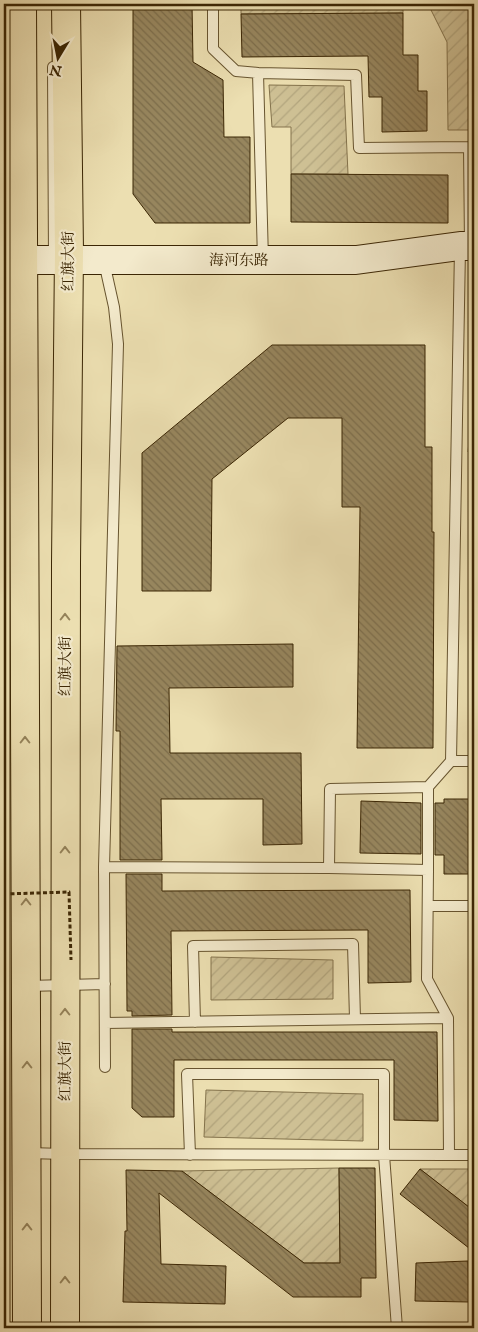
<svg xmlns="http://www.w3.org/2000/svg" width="478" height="1332" font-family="'IM FELL English','Noto Serif SC',serif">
	<defs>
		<pattern id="garden-furrows" width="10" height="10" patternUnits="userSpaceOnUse" patternTransform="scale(1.25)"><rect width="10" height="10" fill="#cec094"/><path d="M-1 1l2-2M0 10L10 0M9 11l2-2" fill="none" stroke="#b2a57e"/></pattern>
		<pattern id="building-back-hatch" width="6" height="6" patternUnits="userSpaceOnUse" patternTransform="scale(1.25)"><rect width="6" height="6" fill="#97865e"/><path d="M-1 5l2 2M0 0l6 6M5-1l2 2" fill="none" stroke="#7c6d4b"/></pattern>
	</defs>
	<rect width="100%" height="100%" fill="#ecdfb1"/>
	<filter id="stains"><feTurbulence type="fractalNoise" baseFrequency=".004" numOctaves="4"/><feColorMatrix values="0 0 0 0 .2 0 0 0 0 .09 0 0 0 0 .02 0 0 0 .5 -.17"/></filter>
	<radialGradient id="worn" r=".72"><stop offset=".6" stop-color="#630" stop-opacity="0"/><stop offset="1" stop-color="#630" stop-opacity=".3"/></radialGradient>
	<!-- garden -->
	<path fill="url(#garden-furrows)" stroke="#84734c" d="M241,4h162v9l-162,1z
		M428,4h46v126h-26l-1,-88z
		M269,85l75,1 4,88h-57v-47h-19z
		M473,399l1,53h-6z
		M469,502h5v53h-1z
		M473,598l1,74h-3z
		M211,957l122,3v39l-122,1z
		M206,1090l157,4v47l-159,-4z
		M339,1168l1,95h-36l-122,-92z
		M420,1169h54v42z"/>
	<!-- building -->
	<path fill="url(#building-back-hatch)" stroke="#3b2604" d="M133,4h59l1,58 30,18 1,57h26v86h-95l-22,-29z
		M403,13v42h15v36h9v40l-45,1v-35h-13l-1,-41 -126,1 -1,-43z
		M291,174l157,1v48l-157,-1z
		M272,345h153v102h7v85h2l-1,216h-76l3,-241h-18v-89h-54l-76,61 -1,112h-69v-138z
		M293,644v43l-124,1 1,65h131l1,91 -39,1v-46h-102l1,61h-42v-129h-4l1,-85z
		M444,799h30v75h-30v-19h-9v-52h9z
		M361,801l60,2v51l-61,-1z
		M126,874h36v17l248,-1 1,92 -43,1v-53l-197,1 1,84 -40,1v-5h-5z
		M132,1029h40v3h265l1,89 -44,-1v-60h-220v57h-32l-10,-9z
		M339,1168h36l1,110h-15v19h-68l-134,-104 2,71 65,2 -1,38 -102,-2 2,-71h2l-1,-61 56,1 122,92h36z
		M420,1169l54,42v41l-74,-58z
		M468,1261l1,41 -54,-1 1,-38z"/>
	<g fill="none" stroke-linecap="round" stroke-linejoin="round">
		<!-- lane casing -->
		<g stroke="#67542f" stroke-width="12">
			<path id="lane" d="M213,4v45l23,22 22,2
				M53,67l1,192
				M470,245l-1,-98h5
				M460,248l-9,513h23
				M263,260l-5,-187 98,2 3,73 110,-1
				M104,262l10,45 4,37 -14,523 1,200
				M104,867l225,1 1,-79 98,-2 23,-26
				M329,868l99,2v-83
				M428,870l-1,109 21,39 1,137h25
				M428,906h46
				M28,986l77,-2
				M195,1022l-2,-76 160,-2 2,75
				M105,1023l343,-5
				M28,1153l37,1 384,1
				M190,1155l-3,-81h197v81l13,173"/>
		</g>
		<!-- secondary casing -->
		<g stroke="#3b2604" stroke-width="30">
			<path id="secondary" d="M4,260h352l104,-14h14"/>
		</g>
		<!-- primary casing -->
		<g stroke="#3b2604" stroke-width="30">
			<path id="primary" d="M22,4c-1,441 7,883 5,1324
				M65,1328l1,-765 3,-311 -3,-248"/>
		</g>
		<!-- lane -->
		<use href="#lane" stroke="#f3eacc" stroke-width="10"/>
		<!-- secondary -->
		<use href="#secondary" stroke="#f3eacc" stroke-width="28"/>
		<!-- primary -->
		<use href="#primary" stroke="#ecdfb1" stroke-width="28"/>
		<!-- path-bridge -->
		<path stroke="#3b2604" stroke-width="3" stroke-dasharray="4 2.5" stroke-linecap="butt" d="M4,894l65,-2 2,68"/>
	</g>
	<!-- one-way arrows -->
	<defs><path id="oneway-chevron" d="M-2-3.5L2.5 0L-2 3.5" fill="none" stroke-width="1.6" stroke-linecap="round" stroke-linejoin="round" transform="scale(1.25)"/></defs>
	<g stroke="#94825a">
		<use href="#oneway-chevron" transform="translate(65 617) rotate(-90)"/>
		<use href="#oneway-chevron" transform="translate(25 740) rotate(-90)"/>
		<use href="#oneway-chevron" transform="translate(65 850) rotate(-90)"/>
		<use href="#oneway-chevron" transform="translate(26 902) rotate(-90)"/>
		<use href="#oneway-chevron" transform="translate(65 1012) rotate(-90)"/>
		<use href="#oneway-chevron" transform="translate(27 1065) rotate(-90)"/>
		<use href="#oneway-chevron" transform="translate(27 1227) rotate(-90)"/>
		<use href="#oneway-chevron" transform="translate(65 1280) rotate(-90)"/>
	</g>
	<g text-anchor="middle" stroke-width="4.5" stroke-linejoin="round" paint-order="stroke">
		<!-- street labels -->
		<g font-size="15" fill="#3b2604" stroke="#f3eacc">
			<text x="239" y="265">海河东路</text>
			<text transform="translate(68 261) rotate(-90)" y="5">红旗大街</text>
			<text transform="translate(65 666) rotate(-90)" y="5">红旗大街</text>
			<text transform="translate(65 1071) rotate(-90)" y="5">红旗大街</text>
		</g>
	</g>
	<!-- margin -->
	<rect width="478" height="1332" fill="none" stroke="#ecdfb1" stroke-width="20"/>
	<rect x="5" y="5" width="468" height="1322" fill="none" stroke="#3b2604" stroke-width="2.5"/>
	<rect x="10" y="10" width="458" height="1312" fill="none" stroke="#3b2604"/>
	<!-- north arrow -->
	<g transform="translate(58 58) rotate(190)" stroke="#f3eacc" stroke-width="4" paint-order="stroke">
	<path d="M0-4L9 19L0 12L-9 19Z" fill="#3b2604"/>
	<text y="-8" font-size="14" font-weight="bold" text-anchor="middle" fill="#3b2604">N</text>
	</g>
	<rect width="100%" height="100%" filter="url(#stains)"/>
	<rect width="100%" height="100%" fill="url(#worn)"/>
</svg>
